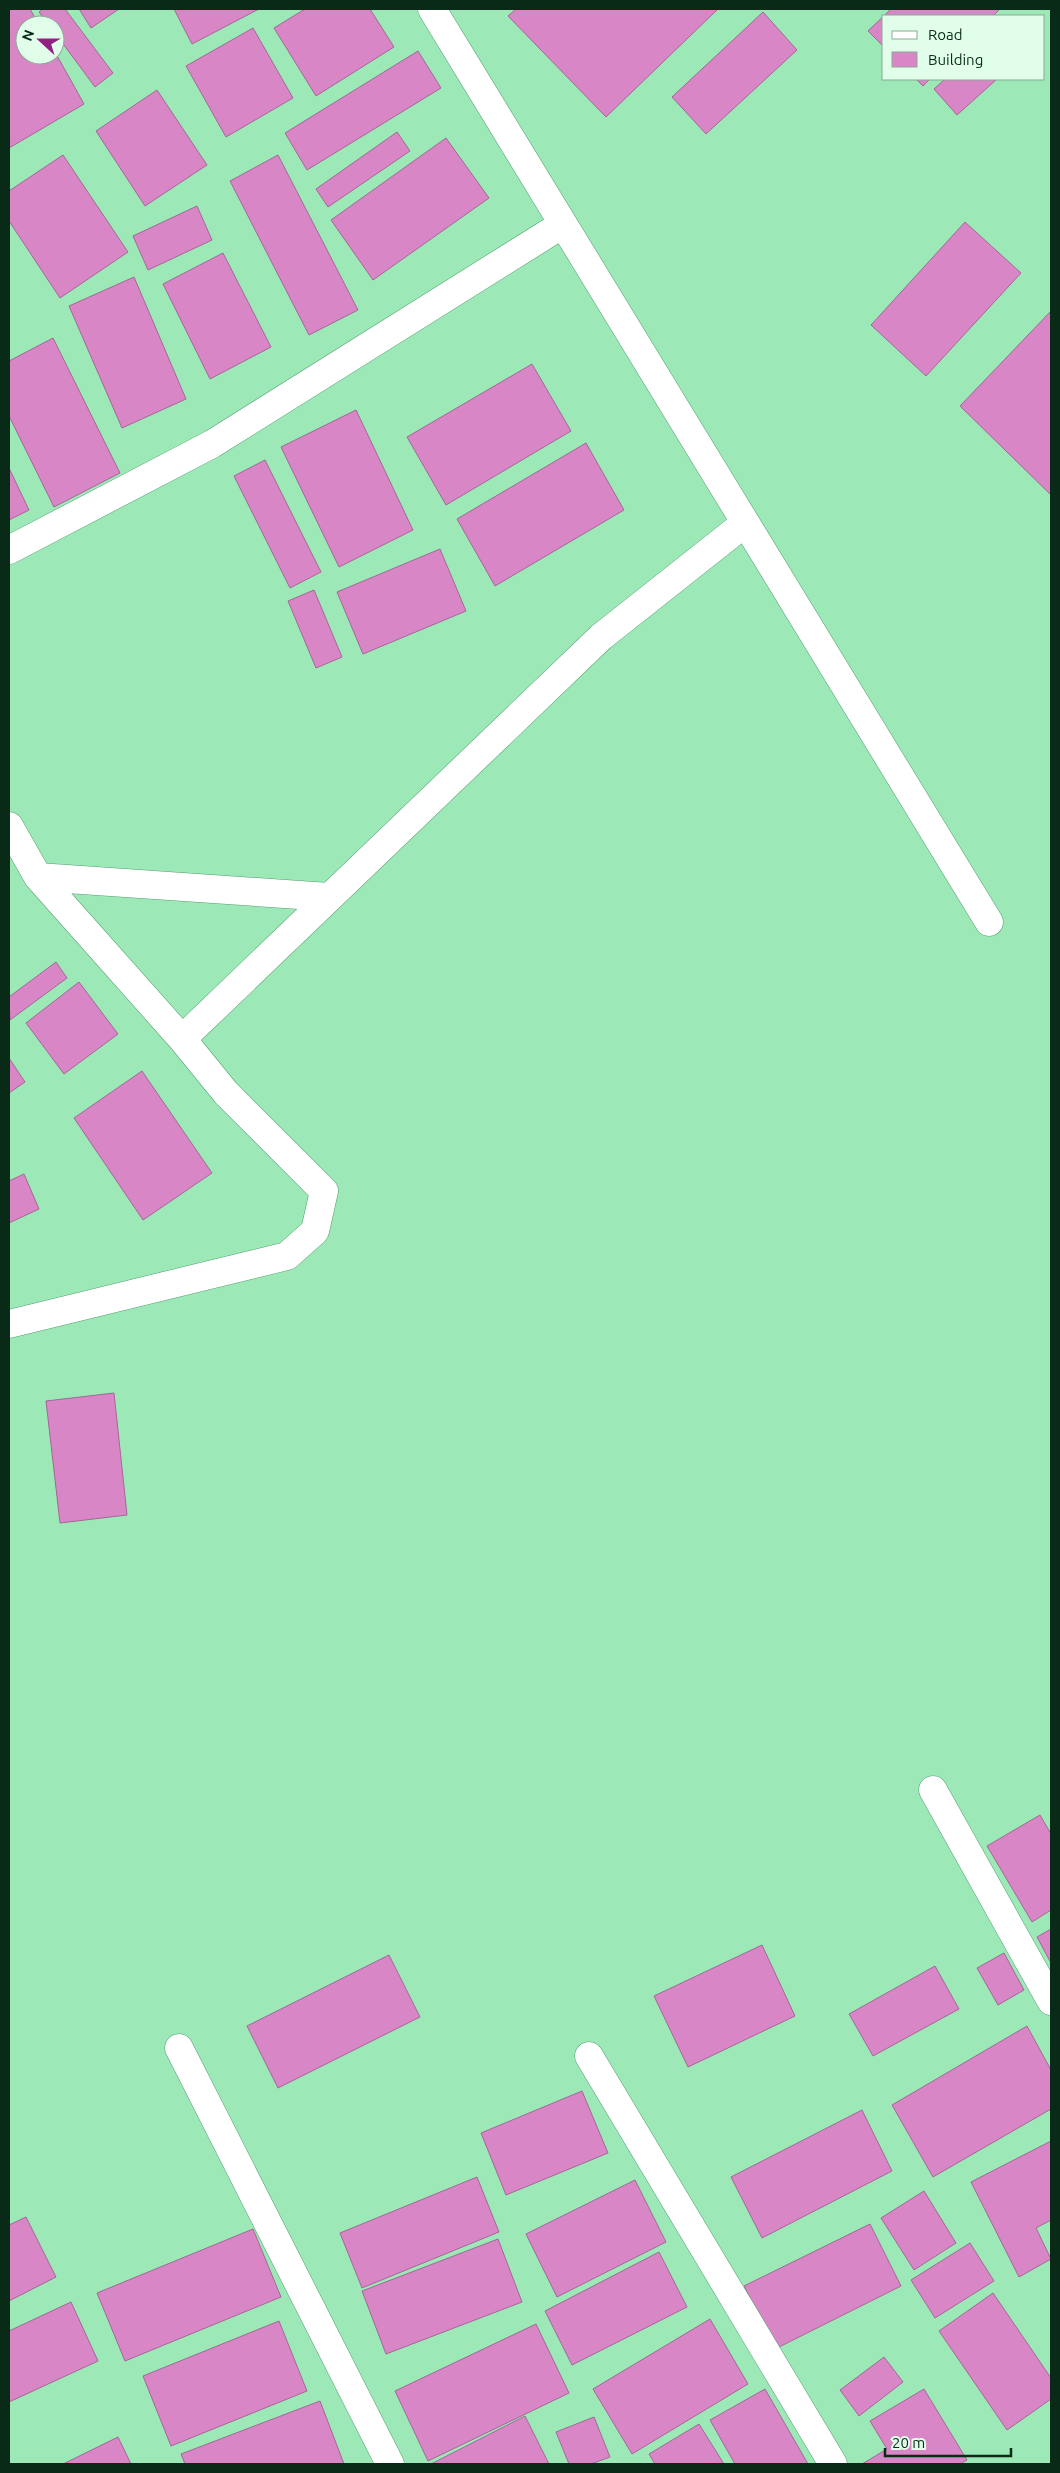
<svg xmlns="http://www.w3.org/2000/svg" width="1060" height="2473" font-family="Ubuntu,sans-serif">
	<rect width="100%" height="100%" fill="#9ce9b7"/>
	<!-- building -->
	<path fill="#d986c7" stroke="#a46697" d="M9,9h21l9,16h-14v30h30v-3l29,52 -75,44z
		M43,9h22l48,64 -18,14 -40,-54v-8h-6l-10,-13z
		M79,9h40l-28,19z
		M174,9h85l-67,35z
		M305,9h65l24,38 -78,49 -42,-68z
		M516,9h202l-112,108 -98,-101z
		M891,9h109l-7,7h-109v31l-16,-16z
		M763,12l34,38 -91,84 -34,-37z
		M253,28l40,70 -67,39 -40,-71z
		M418,51l23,37 -134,82 -22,-37z
		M916,79h14l-7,7z
		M945,79h52l-40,36 -23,-26z
		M157,90l50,75 -62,41 -49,-75z
		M397,132l13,19 -82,56 -12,-18z
		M446,138l43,60 -116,82 -42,-60z
		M63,155l65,97 -68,46 -51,-77v-30z
		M278,155l80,155 -49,25 -79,-154z
		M197,206l15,34 -64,30 -15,-34z
		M965,222l56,51 -95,103 -55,-51z
		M223,253l48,94 -61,32 -47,-95z
		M134,277l52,122 -64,29 -53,-122z
		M1051,311v184l-91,-89z
		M53,338l67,135 -66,34 -45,-91v-55z
		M532,364l39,67 -125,74 -39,-68z
		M356,410l57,120 -74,37 -58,-120z
		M586,443l38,67 -129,76 -38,-67z
		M265,460l56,112 -31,16 -56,-112z
		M9,468l20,42 -20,10z
		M440,549l26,62 -103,43 -26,-62z
		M314,590l28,67 -26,11 -28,-67z
		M56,962l11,16 -57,42 -1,-23z
		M79,982l39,52 -54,40 -38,-51z
		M9,1058l16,24 -16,11z
		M142,1071l70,102 -69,47 -69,-102z
		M24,1174l15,35 -30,14v-42z
		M114,1393l13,122 -67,8 -14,-122z
		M1040,1815l11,19v76l-19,12 -45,-76z
		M1051,1929v34l-14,-26z
		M762,1945l33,71 -107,51 -34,-71z
		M1004,1953l20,37 -26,15 -21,-37z
		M389,1955l31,62 -142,71 -31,-62z
		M935,1966l24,43 -86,47 -24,-42z
		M1027,2026l24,44v39l-118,68 -41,-72z
		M582,2091l26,62 -102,42 -25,-62z
		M862,2110l30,61 -130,67 -31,-61z
		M1051,2141v79l-15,8 15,31 -32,18 -48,-95z
		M477,2177l22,55 -137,56 -22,-55z
		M635,2180l31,62 -109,55 -31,-63z
		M924,2191l32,52 -42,27 -33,-52z
		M26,2217l30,60 -47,24v-76z
		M870,2224l31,62 -126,63 -31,-63z
		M253,2229l28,68 -156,64 -28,-68z
		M498,2239l24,63 -136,52 -24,-63z
		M970,2243l24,38 -59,37 -24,-38z
		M659,2252l28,55 -115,58 -27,-54z
		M993,2293l58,85v21l-44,31 -68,-99z
		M71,2302l27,59 -89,41v-71z
		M710,2319l38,65 -116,70 -39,-65z
		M279,2321l28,70 -136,55 -28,-70z
		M536,2324l33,69 -141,68 -33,-70z
		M884,2357l19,25 -44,34 -19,-26z
		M765,2389l43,75h-73l-25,-44z
		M924,2389l43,71 -7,4h-98l25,-15 -17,-28z
		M320,2401l24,63h-159l-4,-10z
		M525,2416l24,48h-118z
		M594,2417l16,40 -19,7h-22l-13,-32z
		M699,2424l25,40h-69l-6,-10z
		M118,2437l13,27h-68z"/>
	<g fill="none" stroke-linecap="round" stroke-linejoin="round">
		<!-- minor casing -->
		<g stroke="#549f71" stroke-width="29">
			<path id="minor" d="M432,9l557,913
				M9,550l203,-106 351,-220
				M9,826l29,51 144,162
				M38,877l291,20
				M9,1324l278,-68 28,-25 9,-40 -98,-98 -44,-54 419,-402 144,-114
				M933,1790l118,211
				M179,2048l211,416
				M589,2056l244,408"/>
		</g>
		<!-- minor -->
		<use href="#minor" stroke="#fff" stroke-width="28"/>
	</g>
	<!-- border -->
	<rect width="1060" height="2473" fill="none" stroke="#0a2a18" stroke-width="20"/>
	<!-- legend -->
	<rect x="882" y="15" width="162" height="65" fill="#e0fee9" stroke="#8aa995"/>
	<rect x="892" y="31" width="25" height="8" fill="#ffffff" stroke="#8aa995"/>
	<text x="928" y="40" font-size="15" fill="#0a2a18">Road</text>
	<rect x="892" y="52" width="25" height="15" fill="#d986c7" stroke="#8aa995"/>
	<text x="928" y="65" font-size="15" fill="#0a2a18">Building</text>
	<!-- north arrow -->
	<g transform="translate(40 40) rotate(291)"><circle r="24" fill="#e0fee9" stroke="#8aa995"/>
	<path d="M0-4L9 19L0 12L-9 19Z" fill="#922181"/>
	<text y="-8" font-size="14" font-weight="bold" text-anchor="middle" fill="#0a2a18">N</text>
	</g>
	<!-- scale -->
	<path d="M885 2448v8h126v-8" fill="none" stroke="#0a2a18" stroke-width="2.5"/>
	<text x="892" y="2448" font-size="15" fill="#0a2a18" stroke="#e0fee9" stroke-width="4" paint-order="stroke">20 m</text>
</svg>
